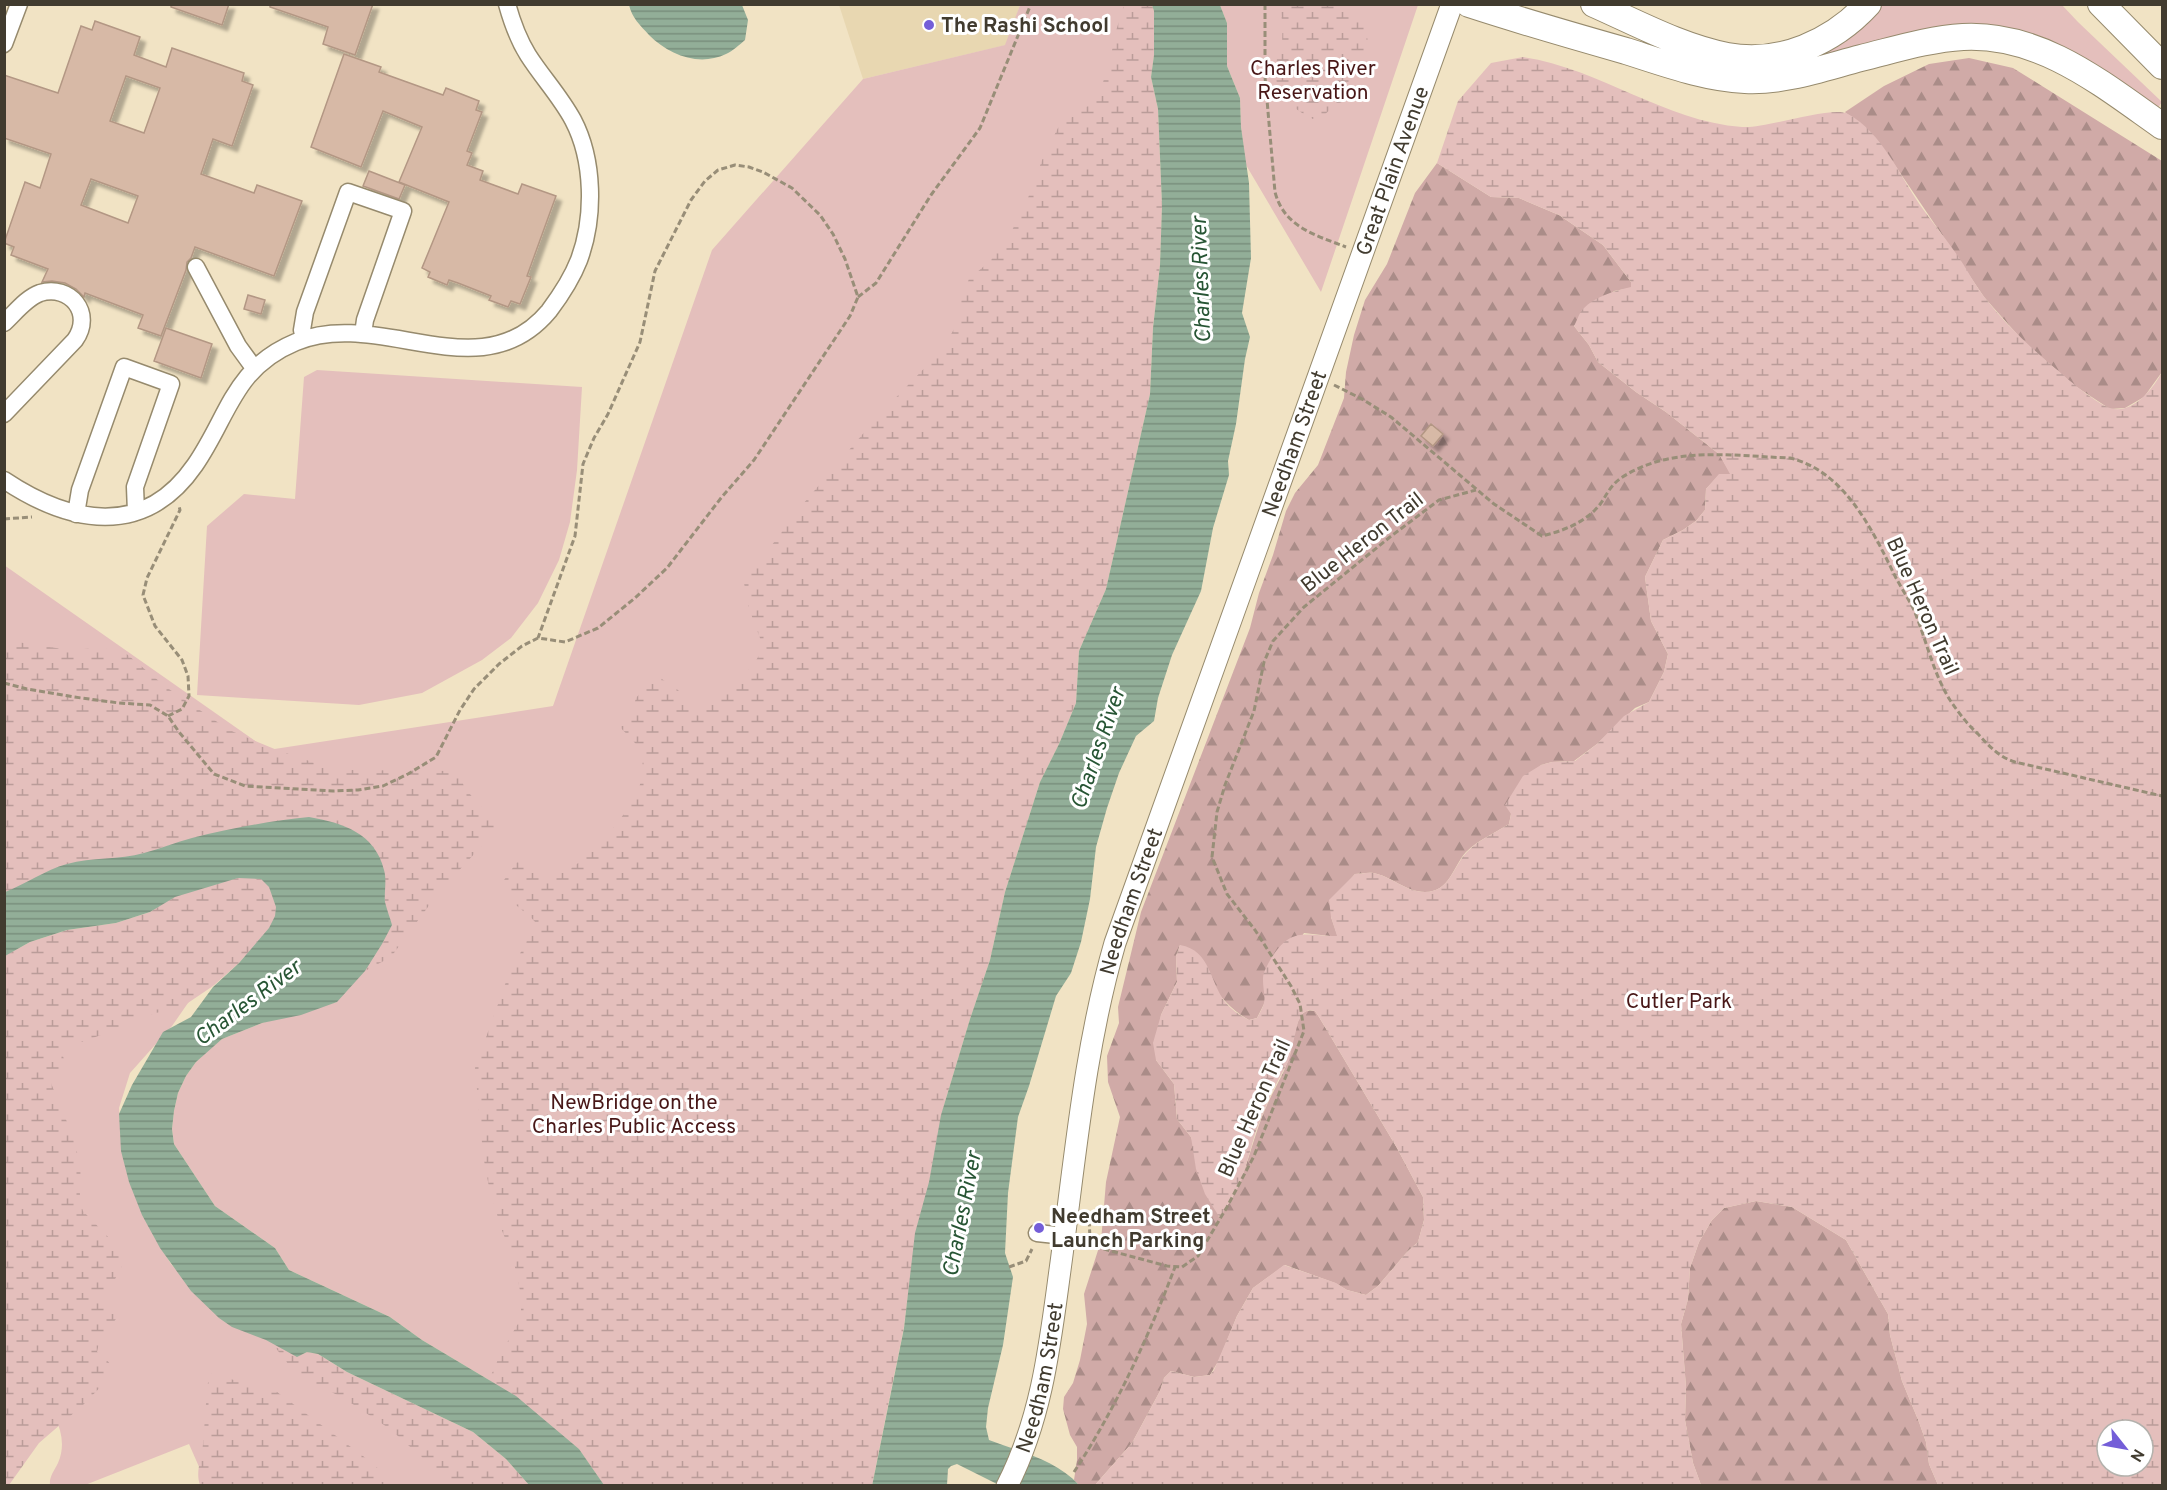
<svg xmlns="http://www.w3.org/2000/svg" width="2167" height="1490" font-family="Overpass,sans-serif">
	<defs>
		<pattern id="forest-firs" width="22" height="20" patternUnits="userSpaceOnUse" patternTransform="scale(1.5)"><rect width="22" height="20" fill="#d0aaa7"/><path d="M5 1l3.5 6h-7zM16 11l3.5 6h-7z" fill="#aa8c88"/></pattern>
		<pattern id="wetland-marsh" width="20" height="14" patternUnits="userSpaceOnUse" patternTransform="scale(1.5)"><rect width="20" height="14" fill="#e4bfbc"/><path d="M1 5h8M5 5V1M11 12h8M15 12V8" fill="none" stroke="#ba9c99"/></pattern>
		<pattern id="water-rules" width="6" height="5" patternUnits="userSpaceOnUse" patternTransform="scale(1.5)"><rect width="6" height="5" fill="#92ae98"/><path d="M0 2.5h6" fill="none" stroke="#798f7c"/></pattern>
		<filter id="shadow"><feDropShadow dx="5.5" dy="5.5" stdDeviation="1.5" flood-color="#0004"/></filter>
	</defs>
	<rect width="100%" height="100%" fill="#f1e3c4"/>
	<!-- built -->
	<path fill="#e8d7b1" d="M839,5h181l-14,40 -143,34z"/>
	<!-- green -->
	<path fill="#e4bfbc" d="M1020,5h132l-280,1480h-268l-25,-36 -90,-69 -67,-40 -32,-23 -101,-47 -14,-22 -60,-42 -41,-62 -2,-15 2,-18 4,-18 8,-17 10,-14 15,-14 11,-9 40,-16 75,-21 -272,-137 -60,27 -1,-327 264,185 285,-44 159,-456 151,-171 142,-34z
		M1220,5h198l-97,287 -75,-127 -5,-38 -1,-29 -13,-32v-43z
		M1882,5h180l16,17 84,80 -5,7c-40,-28 -77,-57 -123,-72l-213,20 -4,-4 47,-32z
		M317,370l265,17 -5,83 -7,52 -11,38 -21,43 -27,35 -29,22 -60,33 -63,12 -162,-10 10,-169 37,-32 51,5 9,-122z
		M4,948l193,42 -25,36 -42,47 -11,35 2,32 32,95 18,29 25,28 326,193h-315l-18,-41 -104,41h-35c-1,-8 4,-14 8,-22 7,-16 4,-31 -3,-46l-50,-23z"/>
	<!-- forest -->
	<path fill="url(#forest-firs)" d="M1969,58l44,10 149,93v211l-18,25 -19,11 -15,1 -35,-23 -51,-44 -40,-45 -94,-139 -45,-46 39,-26 45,-22z
		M1437,163l54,34 28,1 40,17 44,30 28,37v6l-17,3 -40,35 15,19 9,17 38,30 30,20 53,42 12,20 -12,1 -13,14 -1,21 -9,11 -13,9 -20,10 -18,37 6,44 17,33 -4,18 -15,30 -14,6 -38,36 -23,17 -22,1 -11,3 -30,49 -2,10c-14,9 -31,16 -43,28 -13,14 -16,40 -41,40 -19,0 -34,-16 -52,-19 -5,-1 -13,1 -18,1l-11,13 -13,30 7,20 -34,-4 -39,57 1,10 -9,18 -8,2c-31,-17 -45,-51 -69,-75l-4,11 1,26 -16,33 -5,45 18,24 3,35 14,18 28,80c26,-31 30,-69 45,-105 7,-18 19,-36 25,-54 4,-12 6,-36 13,-44 4,-4 8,-4 13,-3l4,6 78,131 26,49 1,23 -6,22 -11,10 -29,34 -12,9 -19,-5 -12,-7 -50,-18 -32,23 -16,28 -18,44 -9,15 -16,2 -23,-6 -7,7 -4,13 -28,52 -37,42h-16l-5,-5 3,-20v-13l-7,-12 -7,-26 1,-12 9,-14 7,-23 7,-36 -3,-30 17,-53 5,-59 14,-65 -12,-35 -1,-26 12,-33 -1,-16 23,-95 109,-284 9,-35 14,-38 13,-44 9,-18 23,-28 26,-67 2,-26 8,-37 11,-35 22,-36 28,-71z
		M1756,1201l36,6 54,33 42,74 2,21 12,46 17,41 7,20 3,22 9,21h-237l-8,-22 -8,-43 1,-33 -5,-63 7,-25 2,-31 9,-26 13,-22 12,-12z"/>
	<!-- wetland -->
	<path fill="url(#wetland-marsh)" fill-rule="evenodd" d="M1124,5h28l2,6v44l-3,22 7,32 4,96 -2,60 -7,63 -3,66 -44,195 -27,62 -3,52 -17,41 -19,38 -35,110 -15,68 -20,59 -29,96 -12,67 -14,51 -11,94 -32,158h-268l-25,-36 -63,-53 -27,-16 10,-23 22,-39v-23l-8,-37 -12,-30 -12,-41 -6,-32 -8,-87 32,-89 19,-37 8,-12 2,-7c-11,-13 -29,-22 -37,-36l18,-25c14,2 26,12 40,11 24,-1 67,-56 78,-76 6,-11 9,-27 7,-40 -2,-12 -14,-21 -22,-30l12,-15 4,-14 10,-12 7,-13 25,17 21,26 44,-40 10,-11 7,-11v-16l-11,-29 -5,-26 53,-72 82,-96 63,-65 15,-26 5,-28 7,-17 21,-18 20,-27 15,-28 19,-51 15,-29 34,-24 8,-14 8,-23 7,-34z
		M1280,5c14,-1 50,-4 61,-1 4,2 9,6 12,8 29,18 7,63 -2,86l-16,7 -13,12 -9,2c-19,-9 -39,-26 -38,-49 0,-9 5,-18 7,-28 1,-12 0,-25 -2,-37z
		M1523,57c76,11 141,64 219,70 23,2 91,-22 106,-13 34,19 51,60 72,91 11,16 24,31 35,47 11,15 19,32 30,46 23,29 49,53 77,76 10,9 36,30 48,34 22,7 43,-19 52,-36v1113h-224l-9,-21 -3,-22 -7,-20 -17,-41 -12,-46 -2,-21 -42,-74 -54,-33 -36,-6 -32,7 -12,12 -13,22 -9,26 -2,31 -7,25 5,63 -1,33 8,43 8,22h-606l37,-42 28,-52 4,-13 7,-7 23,6 16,-2 4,-5 23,-54 16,-28 31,-23 52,18 11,7 19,5 12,-9 29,-34 11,-10 6,-22 -1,-23 -26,-49 -78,-131 -4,-6 -6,-1 -6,3 -5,9 -9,38 -18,34 -15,37 -15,51 -21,36 -15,-24 -9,-25 -5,-32 -14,-18 -3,-35 -18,-24 -3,-17 8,-28 16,-33 -1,-26 4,-11c31,5 30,39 46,58 7,8 15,13 23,17l8,-2c12,-20 6,-20 6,-40 0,-6 6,-16 9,-21 20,-31 34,-21 65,-21l-6,-19 -2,-17 26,-26c5,0 13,-2 18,-1 18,3 33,19 52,19 25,0 28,-26 42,-40 11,-12 28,-19 42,-28l2,-10 -6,-9 18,-29 18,-11 11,-3 23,-1 22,-17 27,-28 25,-14 15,-30 4,-18 -17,-33 -6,-44 18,-37 20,-10 13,-9 9,-11 1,-21 13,-15h11l-11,-20 -53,-42 -30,-20 -38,-30 -9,-17 -15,-19c3,-5 5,-13 9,-17 12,-13 32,-18 48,-22v-5l-28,-37 -44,-30 -40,-17 -28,-1 -54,-34 21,-62 33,-38zM2107,1430h36v36h-36z
		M4,640l65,10 30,-2 24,3 43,36 63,43 48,20 47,16 23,4 106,1c10,7 8,11 14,19 9,13 22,24 34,35l-62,67 -48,65 -26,14 17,-26 10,-20 -7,-23v-31l-160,-39 -32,5 -49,16 -63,7 -16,5 -27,11 -16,10 -17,6z
		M238,878l23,1 8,8 7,20 -1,9 -6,12 -30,35 -26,23 -34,23 -24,4 -31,14 -63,22 4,14 -14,20c10,27 26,56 29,85 2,14 -3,30 3,43l29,30 12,21 -21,40 15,14 -19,27 -2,9 9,7 10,12 -33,34 -44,38 -30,42 -4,1v-530l25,-14 37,-12 49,-7 34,-11 25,-15z
		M275,1347l22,10 10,-5 11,2 29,18 126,60 33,27 23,26h-81l-22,-24 -36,-32 -48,-32 -44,-20z
		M209,1373l68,19 86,64 35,29h-198c-5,-14 2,-26 3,-41 2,-24 3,-47 6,-71z"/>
	<!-- water -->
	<path fill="url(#water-rules)" d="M629,5h113l6,15 -3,20c-6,5 -12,11 -19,14 -27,13 -57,1 -77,-19 -9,-10 -17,-17 -20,-30z
		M1152,5h68l7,18v43l13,32 1,29 8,56 2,75 -9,55 8,24 -5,22 -9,65 -8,37 1,14 -16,53 -12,63 -29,64 -14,43 -4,23 -18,15 -17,37 -12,35 -11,39 -6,52 -9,43 -10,31 -15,23 -27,90 -11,31 -10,76 -3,60 8,24 -10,68 -15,63 -2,19 3,13c32,12 67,20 90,45h-80l-42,-21 -6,2 -3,3 -1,16 -75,1 32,-158 11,-95 14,-51 12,-67 29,-96 20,-59 15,-68 35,-110 19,-38 17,-41 3,-52 27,-62 44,-195 3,-66 7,-63 2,-60 -4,-96 -7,-32 3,-22v-44z
		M309,817c34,6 66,16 75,53 3,10 0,22 1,32 2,8 5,16 7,23l-10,19 -17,27 -28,31 -36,13 -39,8 -40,16 -26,23 -10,14 -8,17 -4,18 -2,18 2,15 41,62 60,42 14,22 101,47 32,23 94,56 63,53 25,36h-75l-23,-26 -33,-27 -126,-60 -29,-18 -11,-2 -10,5 -31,-17 -34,-13 -13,-9 -28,-27 -31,-43 -18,-33 -13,-33 -8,-31 -2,-37 13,-29 31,-53 28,-15 22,-30 26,-24 30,-35 6,-12 1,-9 -7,-20 -8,-8 -23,-1 -63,19 -25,15 -34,11 -49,7 -37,12 -25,14v-64c21,-8 40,-22 62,-28 25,-7 52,-4 77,-11 16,-4 32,-11 48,-15 39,-10 78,-17 117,-21z"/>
	<!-- building -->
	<path fill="#d7b9a6" stroke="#b39784" stroke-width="1.5" fill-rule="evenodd" filter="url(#shadow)" d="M171,4h58l-7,21 -51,-18z
		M270,4h103l-18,51 -32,-11 5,-17 -58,-20z
		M95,21l45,16 -6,18 32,12 6,-19 72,25 -2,8 11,4 -21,61 -19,-7 -12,35 53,19 3,-8 45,16 -28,75 -79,-29 -4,11 -4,4 -1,8 -25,66 -23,-8 5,-13 -58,-22 -1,4 -8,-8 -11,-6 -13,-2 -10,1 6,-13 -37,-14 3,-8 -10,-4 21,-61 15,6 11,-34 -47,-16v-63l54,18 23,-67 11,4zM126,76l34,12 -16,45 -34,-12zM91,179l47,17 -10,27 -47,-18z
		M344,54l37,13 -2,5 64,23 3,-7 33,13 -3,9 6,2 -15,39 5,2 -5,12 16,6 -3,9 38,14 4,-10 34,12 -29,80 4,1 -11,27 -9,-3 -3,6 -19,-7 2,-4 -33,-13 -9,-3 -2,5 -19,-8 2,-5 -8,-4 27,-66 -50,-20 23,-55 -39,-16 -22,56 -50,-20z
		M369,171l36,14 -6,14 -36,-13z
		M248,295l17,5 -4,14 -17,-5z
		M166,328l46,16 -11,34 -47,-17z
		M1431,424l12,10 -10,12 -12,-10z"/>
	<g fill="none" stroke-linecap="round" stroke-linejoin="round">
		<!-- minor casing -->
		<g stroke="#968a6d" stroke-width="19">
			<path id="minor" d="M4,44l15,-40
				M196,267l42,79 16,22
				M4,323c11,-10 22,-25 36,-30 30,-9 54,20 35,47l-71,74
				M304,339l-2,-9 3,-18 43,-120 55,19 -38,109 -2,14
				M4,480c66,44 140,59 191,-15 34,-49 38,-97 101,-123 84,-35 185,51 253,-31 12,-16 23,-33 30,-51 16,-43 15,-100 -6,-140 -13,-24 -31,-43 -45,-65 -10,-16 -16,-33 -21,-51
				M76,514l4,-24 44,-123 47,17 -36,103 1,25
				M1037,1233l28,3"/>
		</g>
		<!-- major casing -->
		<g stroke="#968a6d" stroke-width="23">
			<g id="major">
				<path id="s1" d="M1007,1486c35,-68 43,-142 53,-216 15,-109 24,-220 55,-327l337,-939"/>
			</g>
		</g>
		<!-- highway casing -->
		<g stroke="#968a6d" stroke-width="28">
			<path id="highway" d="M1469,4c52,17 104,32 157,47 38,12 78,27 119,29 39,2 78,-12 116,-22 33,-8 67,-19 102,-21 78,-4 139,47 199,89
				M1594,4c43,19 87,43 133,52 53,10 106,-14 141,-52
				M2101,4l61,62"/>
		</g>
		<!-- path -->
		<path stroke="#988e78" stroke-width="3" stroke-dasharray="6 3" stroke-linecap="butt" d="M1265,4v73l10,115c9,35 40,43 71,55
			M858,297l18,-14 55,-88 49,-67 51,-124
			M1334,385l28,14 29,18 103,87 48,32c21,-5 45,-14 59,-33 6,-9 10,-18 20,-25 50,-33 112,-22 169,-20 54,13 82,71 104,116 6,12 14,24 20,36 12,29 19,63 36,90 8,12 18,25 29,35 11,12 20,22 36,27l147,34
			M4,519l28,-2
			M4,683l23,6 47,8 45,6 31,2 18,11 11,16 35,42 31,12 88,5 25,-1 25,-4 25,-12 28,-17 24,-47 14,-21 25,-25 23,-18 16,-8 27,4 33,-14 37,-30 32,-30 54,-70 33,-38 96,-144 8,-19 -13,-38 -12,-25 -13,-19 -28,-27 -29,-16 -14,-5 -14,-2 -17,5 -13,11 -14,19 -36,71 -15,71 -32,72 -14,24 -11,26 -8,72 -37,102
			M168,716l14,-7 7,-13 -1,-20 -6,-16 -27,-34 -12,-31 4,-17 33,-68 -1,-4
			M1087,1212l2,3 1,25 10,8 67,18 15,1 16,-11 29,-49 27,-51 50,-125 -4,-27 -9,-18 -36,-56 -28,-36 -15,-37 5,-45 8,-27 29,-74 10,-49 9,-21 31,-34 86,-70 49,-37 37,-10
			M1009,1267l17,-6 6,-12
			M1074,1472c42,-64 74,-134 101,-205"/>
		<!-- minor -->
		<use href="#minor" stroke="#fff" stroke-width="16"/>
		<!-- major -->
		<use href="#major" stroke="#fff" stroke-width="21"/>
		<!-- highway -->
		<use href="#highway" stroke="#fff" stroke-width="26"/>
	</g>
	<!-- markers -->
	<g fill="#745ed8" stroke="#fff" stroke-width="2">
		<circle cx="929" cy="25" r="6"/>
		<circle cx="1039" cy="1228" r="6"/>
	</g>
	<g text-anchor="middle" stroke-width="6" stroke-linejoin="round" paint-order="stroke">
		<!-- poi labels -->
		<g font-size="21" font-weight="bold" fill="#413b2f" stroke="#fff" text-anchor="start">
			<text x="941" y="32">The Rashi School</text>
			<text x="1051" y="1223">Needham Street<tspan x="1051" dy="24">Launch Parking</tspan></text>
		</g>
		<!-- park labels -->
		<g font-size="21" fill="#481717" stroke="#fff">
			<text x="1313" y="75">Charles River<tspan x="1313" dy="24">Reservation</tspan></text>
			<text x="1679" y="1008">Cutler Park</text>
			<text x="634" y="1109">NewBridge on the<tspan x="634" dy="24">Charles Public Access</tspan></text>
		</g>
		<!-- street labels -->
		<g font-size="21" fill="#413b2f" stroke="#fff">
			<text dy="7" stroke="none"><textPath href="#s1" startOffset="1376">Great Plain Avenue</textPath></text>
			<text dy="7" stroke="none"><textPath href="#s1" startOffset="1086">Needham Street</textPath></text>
			<text transform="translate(1362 542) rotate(-38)" y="7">Blue Heron Trail</text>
			<text transform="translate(1923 606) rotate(66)" y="7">Blue Heron Trail</text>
			<text dy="7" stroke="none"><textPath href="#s1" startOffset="600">Needham Street</textPath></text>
			<text transform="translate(1254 1108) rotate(-66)" y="7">Blue Heron Trail</text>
			<text dy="7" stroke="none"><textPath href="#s1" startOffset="114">Needham Street</textPath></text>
		</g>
		<!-- water labels -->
		<g font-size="22" font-style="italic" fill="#275534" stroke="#fff">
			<text transform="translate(1200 280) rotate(-92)" y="8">Charles River</text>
			<text transform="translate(1097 748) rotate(-71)" y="8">Charles River</text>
			<text transform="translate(247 1002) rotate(-37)" y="8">Charles River</text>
			<text transform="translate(961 1214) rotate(-79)" y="8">Charles River</text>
		</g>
	</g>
	<!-- border -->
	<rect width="2167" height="1490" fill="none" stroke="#413b2f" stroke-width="12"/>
	<!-- north arrow -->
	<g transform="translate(2125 1448) rotate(121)"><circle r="28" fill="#ffffff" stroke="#b3b1ac" stroke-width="1.5"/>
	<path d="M0-4.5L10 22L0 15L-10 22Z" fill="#745ed8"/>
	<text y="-9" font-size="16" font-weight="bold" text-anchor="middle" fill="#413b2f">N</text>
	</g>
</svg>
